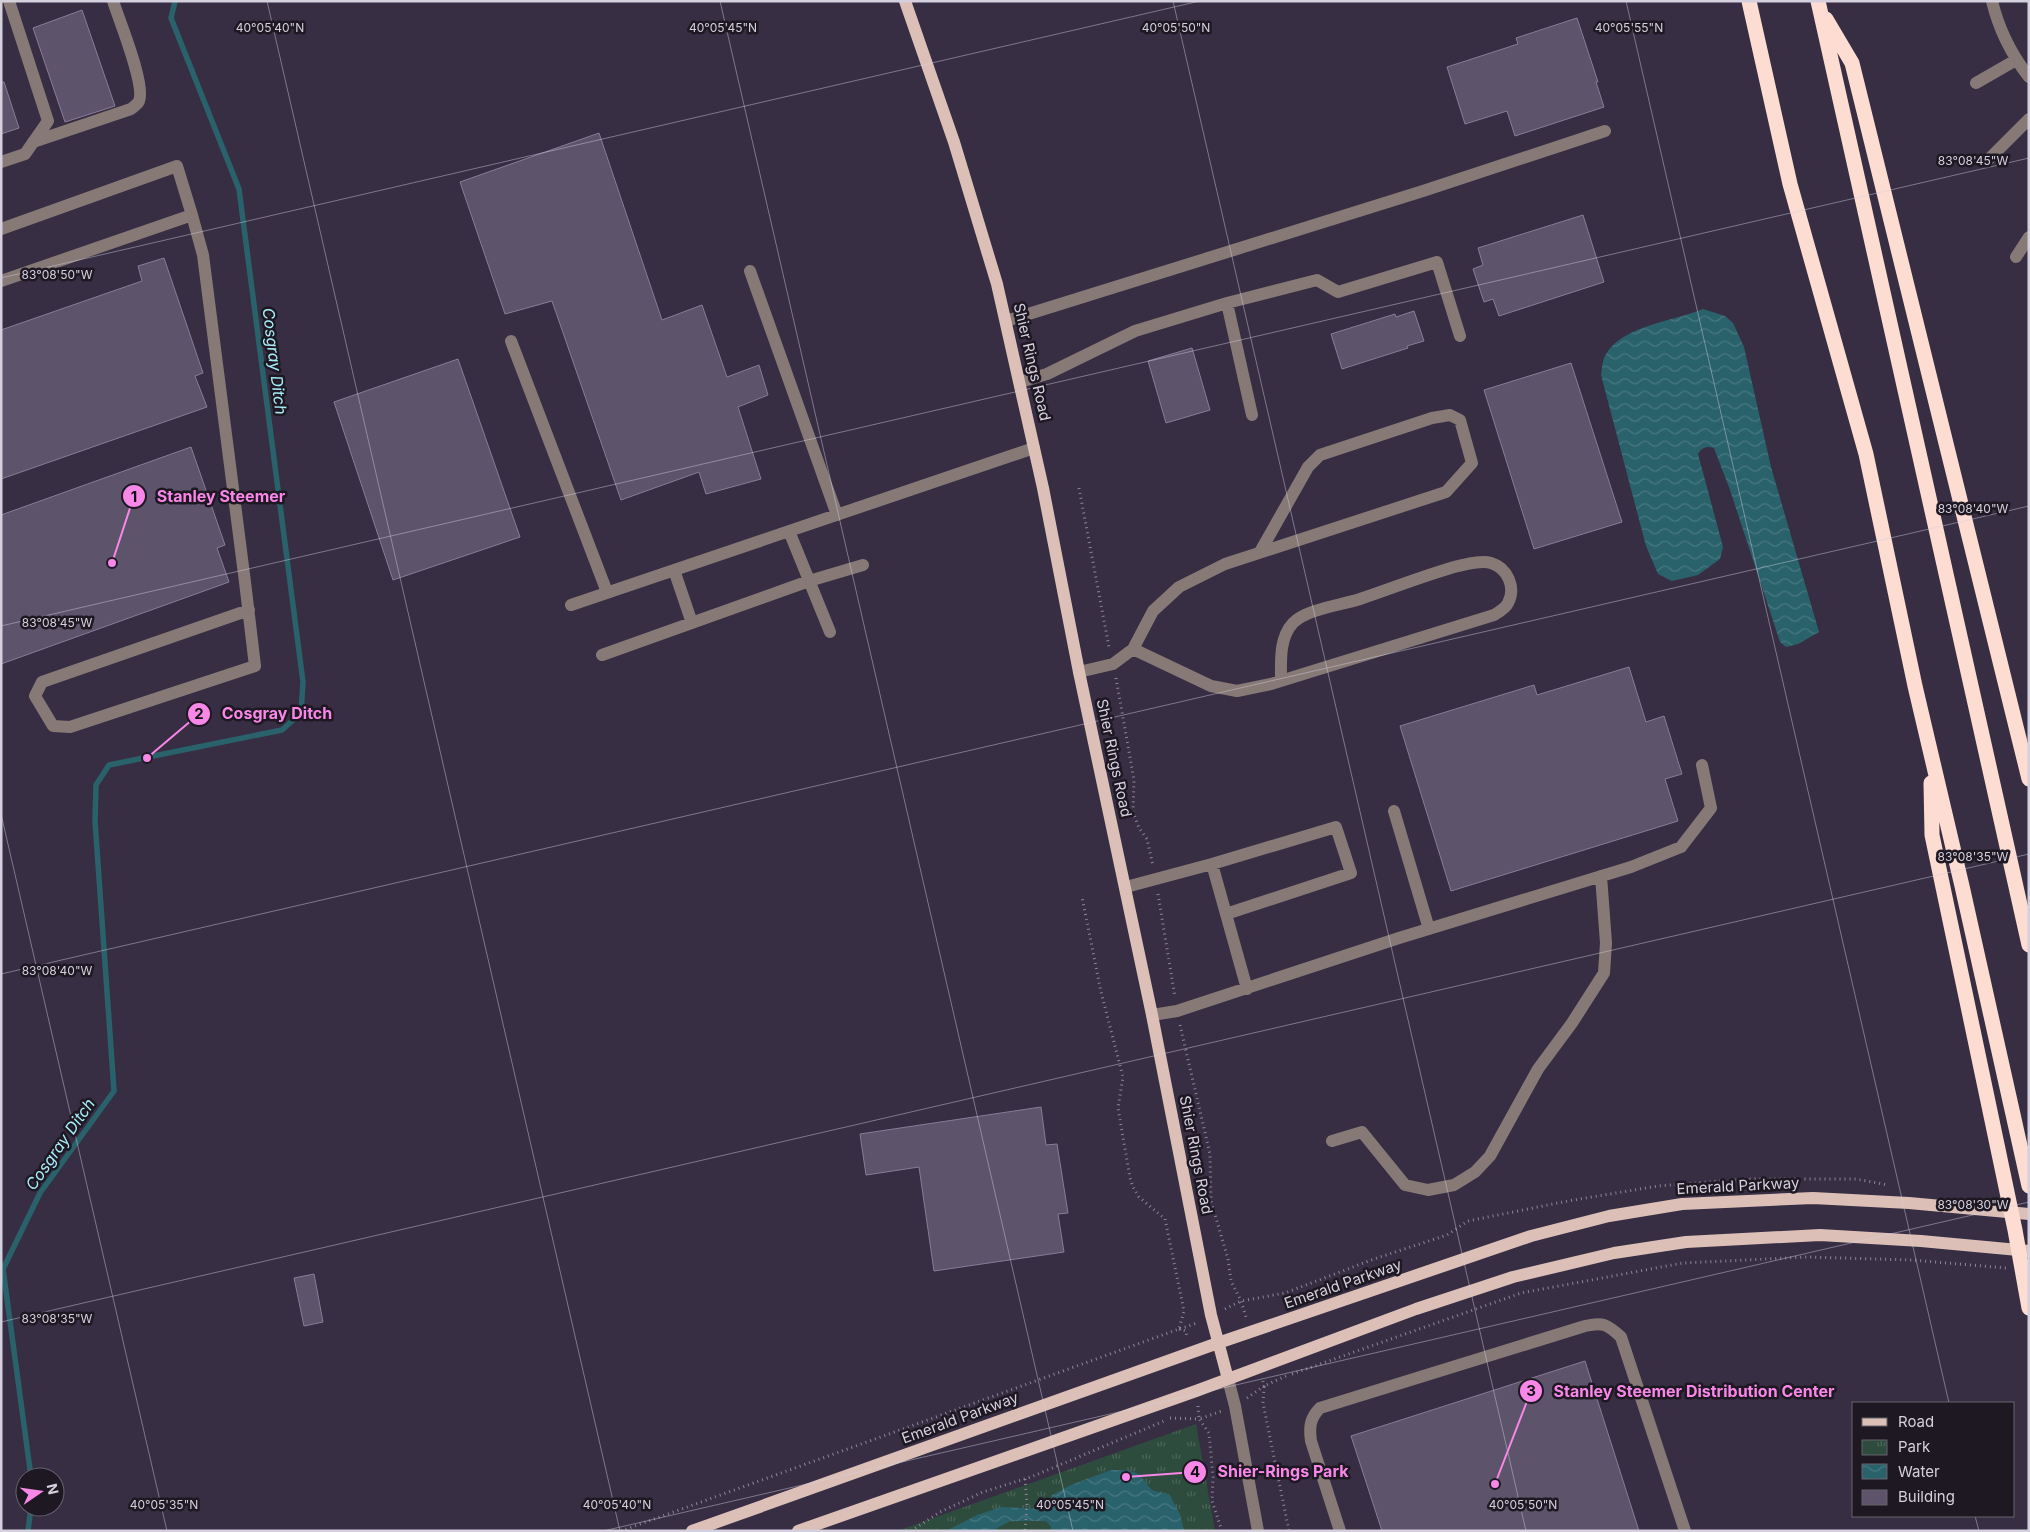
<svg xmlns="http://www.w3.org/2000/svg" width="2030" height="1532" font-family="Inter,sans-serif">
	<defs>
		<pattern id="park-tufts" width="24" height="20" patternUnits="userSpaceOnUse" patternTransform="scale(1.25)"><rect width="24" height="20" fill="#2e4c3d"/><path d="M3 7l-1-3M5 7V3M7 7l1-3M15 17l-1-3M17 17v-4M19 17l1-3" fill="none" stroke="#4b6559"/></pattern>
		<pattern id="water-waves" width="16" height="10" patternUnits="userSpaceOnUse" patternTransform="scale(1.25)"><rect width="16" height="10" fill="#2a626c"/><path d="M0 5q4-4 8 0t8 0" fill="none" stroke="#487781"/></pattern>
	</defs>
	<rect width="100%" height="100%" fill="#372e44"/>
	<!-- park -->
	<path fill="url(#park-tufts)" d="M1196,1424l19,107h-318z"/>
	<!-- water -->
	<path fill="url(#water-waves)" d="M1703,309l22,7 8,7 11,24 27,120 48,165 -21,12 -12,3 -6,-5 -50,-152 -16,-42c-7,-2 -12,-1 -16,6l25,93 -3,12 -22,16 -26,6 -14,-7 -12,-28 -45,-171c1,-5 1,-13 4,-19 15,-30 69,-35 98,-47z
		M1111,1470c8,0 21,-1 28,5 15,14 5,15 30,19l11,20 4,17h-133v-4l-5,-6h-36l-18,10h-46l31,-16 25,-8 44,2 3,-3 3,-11 19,-10z"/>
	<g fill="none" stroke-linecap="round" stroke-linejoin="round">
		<!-- stream -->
		<path stroke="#2a626c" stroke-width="5.5" d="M31,1477l-28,-208 37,-76 74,-102 -19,-270 1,-36 13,-20 173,-35 19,-17 2,-31 -64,-493 -68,-171 4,-17
			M28,1531l3,-24"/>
	</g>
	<!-- building -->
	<path fill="#5d536b" stroke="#887d97" d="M82,10l33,96 -50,16 -32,-94z
		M1577,18l21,64h-2l8,25 -89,29 -8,-25 -42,13 -18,-57 71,-23 -2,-6z
		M1,82h3l15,46 -18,6z
		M599,133l63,187 40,-15 25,72 32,-12 9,30 -30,12 23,72 -55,15 -7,-22 -78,28 -69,-199 -47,13 -45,-132z
		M1583,215l21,67 -105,34 -6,-17 -9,3 -11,-33 10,-4 -5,-17z
		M164,258l39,115 -8,3 12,31 -206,72v-149l141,-49 -4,-15z
		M1414,311l10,30 -17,5 1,2 -66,21 -11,-35 64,-20 1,3z
		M1192,348l18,62 -44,13 -18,-62z
		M458,359l62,178 -127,43 -59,-178z
		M1571,363l51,159 -88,27 -50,-159z
		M191,447l34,98 -8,3 12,34 -228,82v-149z
		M1629,667l17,55 18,-6 18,58 -17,5 13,42 -227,70 -51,-165 134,-41 3,10z
		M1041,1107l5,38 11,-1 11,69 -10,1 6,38 -130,19 -15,-104 -53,8 -6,-41z
		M314,1274l9,48 -19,4 -10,-48z
		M1585,1361l54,170h-257l-31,-95z"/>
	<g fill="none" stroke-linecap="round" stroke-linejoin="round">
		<!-- path -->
		<path stroke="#8c8597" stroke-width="3" stroke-dasharray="1 4" stroke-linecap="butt" d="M1079,488l30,159
			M1116,678l18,102 -1,32 6,16 8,11 6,27
			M1158,894l17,103
			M1180,1025l30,129 1,47 17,58 3,22 10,20 5,16
			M1225,1309l16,-8 44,-8 89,-34 73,-24 21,-14 100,-20 90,-15 86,-7h112l32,6
			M1179,1329l7,2 1,7
			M1180,1329l17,-6
			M1292,1374l229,-81 162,-30 124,-6 105,3 94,8
			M1286,1376l-22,10 -1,17 26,128
			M1247,1398l17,-12 -1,-5
			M1198,1406l1,13 23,-8
			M1170,1418l29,1 10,14 4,44 -1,24 10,30
			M1025,1479l2,25 -2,27
			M621,1531l558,-202 5,-18 -19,-92 -26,-22 -6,-10 -3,-9 -12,-70 5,-31 -22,-85 -19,-95
			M911,1531l29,-19 43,-20 48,-15 133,-56"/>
		<!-- minor -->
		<path stroke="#877a76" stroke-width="12" d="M1992,1c7,29 19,53 37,76
			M1976,83l40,-23
			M33,142l98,-33c2,-2 7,-5 8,-8 7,-16 -20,-81 -26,-100
			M1989,159l40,-40
			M1,162l24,-8 23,-33 -39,-120
			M192,215l11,40 42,327 10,84 -185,61 -17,-1 -18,-30 7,-14 207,-72
			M1,229l176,-63 15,49 -191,66
			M2016,257l13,-20
			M750,271l87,244
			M1227,303l25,112
			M1006,321l417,-130 182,-60
			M511,341l96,251
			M1020,382l27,-8 88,-43 92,-28 90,-23 21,12 99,-30 23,74
			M789,531l41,101
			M674,570l18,53
			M571,605l463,-157
			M1133,649l78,37 26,5 34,-7 223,-69c5,-3 12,-7 14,-12 8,-15 0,-35 -17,-40 -9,-3 -24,1 -33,3 -33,9 -65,22 -98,33 -18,6 -54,10 -67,24 -14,15 -12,38 -12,58
			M602,655l207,-74 54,-16
			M1079,672l34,-8 20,-15 20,-38 26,-24 46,-23 221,-72 26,-29 -12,-43 -10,-5 -18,3 -112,37 -12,12 -48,85
			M1394,811l35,118
			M1212,864l124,-37 15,46 -125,41
			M1126,887l86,-23 35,125
			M1152,1015l25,-4 222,-73 232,-71 50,-20 30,-39 -9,-43
			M1332,1141l30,-9 43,53 23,5 26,-5 21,-13 15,-16 48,-87 34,-46 32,-50 2,-30 -5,-67
			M1228,1379l7,27 23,125
			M1340,1531l-29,-90c-2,-14 -1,-23 9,-33l265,-82c18,-4 22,-2 36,11l64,194"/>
		<!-- major -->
		<path stroke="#dcc0b7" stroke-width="12" d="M905,1l49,141 43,142 46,204 36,184 73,343 59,300 17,64
			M692,1531l526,-188 313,-107 78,-20 73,-12 131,-6 96,5 120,11
			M798,1531l398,-140 220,-82 97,-32 101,-24 72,-11 134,-7 101,6 108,10"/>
		<!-- highway -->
		<path stroke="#fddcd1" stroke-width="15" d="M1749,1l41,183 76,270 49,232 47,200 67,300
			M1818,1l211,944
			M1826,19l26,44 177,716
			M1931,783l1,52 83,395 14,78"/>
	</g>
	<!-- ticks -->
	<path fill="none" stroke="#d5d0de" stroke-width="1" stroke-opacity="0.45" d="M267,1l353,1530M720,1l353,1530M1173,1l353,1530M1626,1l323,1402M1,278l1199,-277M1,626l2028,-468M1,814l166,717M1,974l2028,-468M1,1322l2028,-468M1975,1516l4,15M603,1531l1426,-329"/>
	<g text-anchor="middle" stroke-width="5" stroke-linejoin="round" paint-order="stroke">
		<!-- street labels -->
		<g font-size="15" fill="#d5d0de" stroke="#1d1822">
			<text transform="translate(1032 362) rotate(77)" y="5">Shier Rings Road</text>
			<text transform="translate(1114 758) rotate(78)" y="5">Shier Rings Road</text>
			<text transform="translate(1196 1155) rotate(79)" y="5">Shier Rings Road</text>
			<text transform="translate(1738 1186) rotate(-3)" y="5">Emerald Parkway</text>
			<text transform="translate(1343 1284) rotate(-19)" y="5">Emerald Parkway</text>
			<text transform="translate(960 1418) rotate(-20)" y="5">Emerald Parkway</text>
		</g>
		<!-- water labels -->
		<g font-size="16" font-style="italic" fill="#a6ecf9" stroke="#1d1822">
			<text transform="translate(275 361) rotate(83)" y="6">Cosgray Ditch</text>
			<text transform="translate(60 1144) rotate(-55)" y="6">Cosgray Ditch</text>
		</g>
	</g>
	<g font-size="12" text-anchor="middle" fill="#d5d0de" stroke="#1d1822" stroke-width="5" stroke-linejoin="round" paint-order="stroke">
		<text x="270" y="32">40°05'40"N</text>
		<text x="723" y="32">40°05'45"N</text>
		<text x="1176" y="32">40°05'50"N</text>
		<text x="1629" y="32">40°05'55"N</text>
		<text x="1973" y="165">83°08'45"W</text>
		<text x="57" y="279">83°08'50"W</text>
		<text x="1973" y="513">83°08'40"W</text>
		<text x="57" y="627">83°08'45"W</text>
		<text x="1973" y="861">83°08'35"W</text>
		<text x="57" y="975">83°08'40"W</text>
		<text x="1973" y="1209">83°08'30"W</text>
		<text x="57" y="1323">83°08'35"W</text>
		<text x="164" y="1509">40°05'35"N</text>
		<text x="617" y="1509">40°05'40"N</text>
		<text x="1070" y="1509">40°05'45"N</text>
		<text x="1523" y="1509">40°05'50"N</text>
	</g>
	<!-- callouts -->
	<path fill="none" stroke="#f987e8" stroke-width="2" d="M112 563L134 496M147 758L199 714M1495 1484L1531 1391M1126 1477L1195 1472"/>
	<g fill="#f987e8" stroke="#1d1822" stroke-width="2">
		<circle cx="112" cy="563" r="5"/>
		<circle cx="147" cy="758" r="5"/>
		<circle cx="1495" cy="1484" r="5"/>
		<circle cx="1126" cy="1477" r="5"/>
		<circle cx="134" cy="496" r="12"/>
		<circle cx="199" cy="714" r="12"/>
		<circle cx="1531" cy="1391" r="12"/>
		<circle cx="1195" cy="1472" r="12"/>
	</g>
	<g font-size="15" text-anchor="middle" font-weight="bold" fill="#111">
		<text x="134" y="502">1</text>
		<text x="199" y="719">2</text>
		<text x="1531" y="1396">3</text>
		<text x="1195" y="1477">4</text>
	</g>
	<g font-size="16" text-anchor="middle" font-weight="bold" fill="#f987e8" stroke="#1d1822" stroke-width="5" stroke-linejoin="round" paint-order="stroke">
		<text x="221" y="502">Stanley Steemer</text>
		<text x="277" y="719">Cosgray Ditch</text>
		<text x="1694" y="1397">Stanley Steemer Distribution Center</text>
		<text x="1283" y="1477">Shier-Rings Park</text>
	</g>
	<!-- border -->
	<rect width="2030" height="1532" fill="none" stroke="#d5d0de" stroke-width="5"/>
	<!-- legend -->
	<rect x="1852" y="1402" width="162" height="115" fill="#1d1822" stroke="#67626d"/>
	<rect x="1862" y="1418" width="25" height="8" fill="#dcc0b7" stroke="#67626d"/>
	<text x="1898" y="1427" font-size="15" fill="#d5d0de">Road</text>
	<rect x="1862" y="1440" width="25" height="15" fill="url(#park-tufts)" stroke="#67626d"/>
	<text x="1898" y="1452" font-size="15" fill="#d5d0de">Park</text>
	<rect x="1862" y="1464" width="25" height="15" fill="url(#water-waves)" stroke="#67626d"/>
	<text x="1898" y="1477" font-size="15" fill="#d5d0de">Water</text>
	<rect x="1862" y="1490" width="25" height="15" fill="#5d536b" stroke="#67626d"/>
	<text x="1898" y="1502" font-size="15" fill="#d5d0de">Building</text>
	<!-- north arrow -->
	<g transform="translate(40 1492) rotate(77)"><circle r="24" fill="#1d1822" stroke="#67626d"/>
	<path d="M0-4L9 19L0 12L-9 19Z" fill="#f987e8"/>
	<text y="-8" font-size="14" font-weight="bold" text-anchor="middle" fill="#d5d0de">N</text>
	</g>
</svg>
